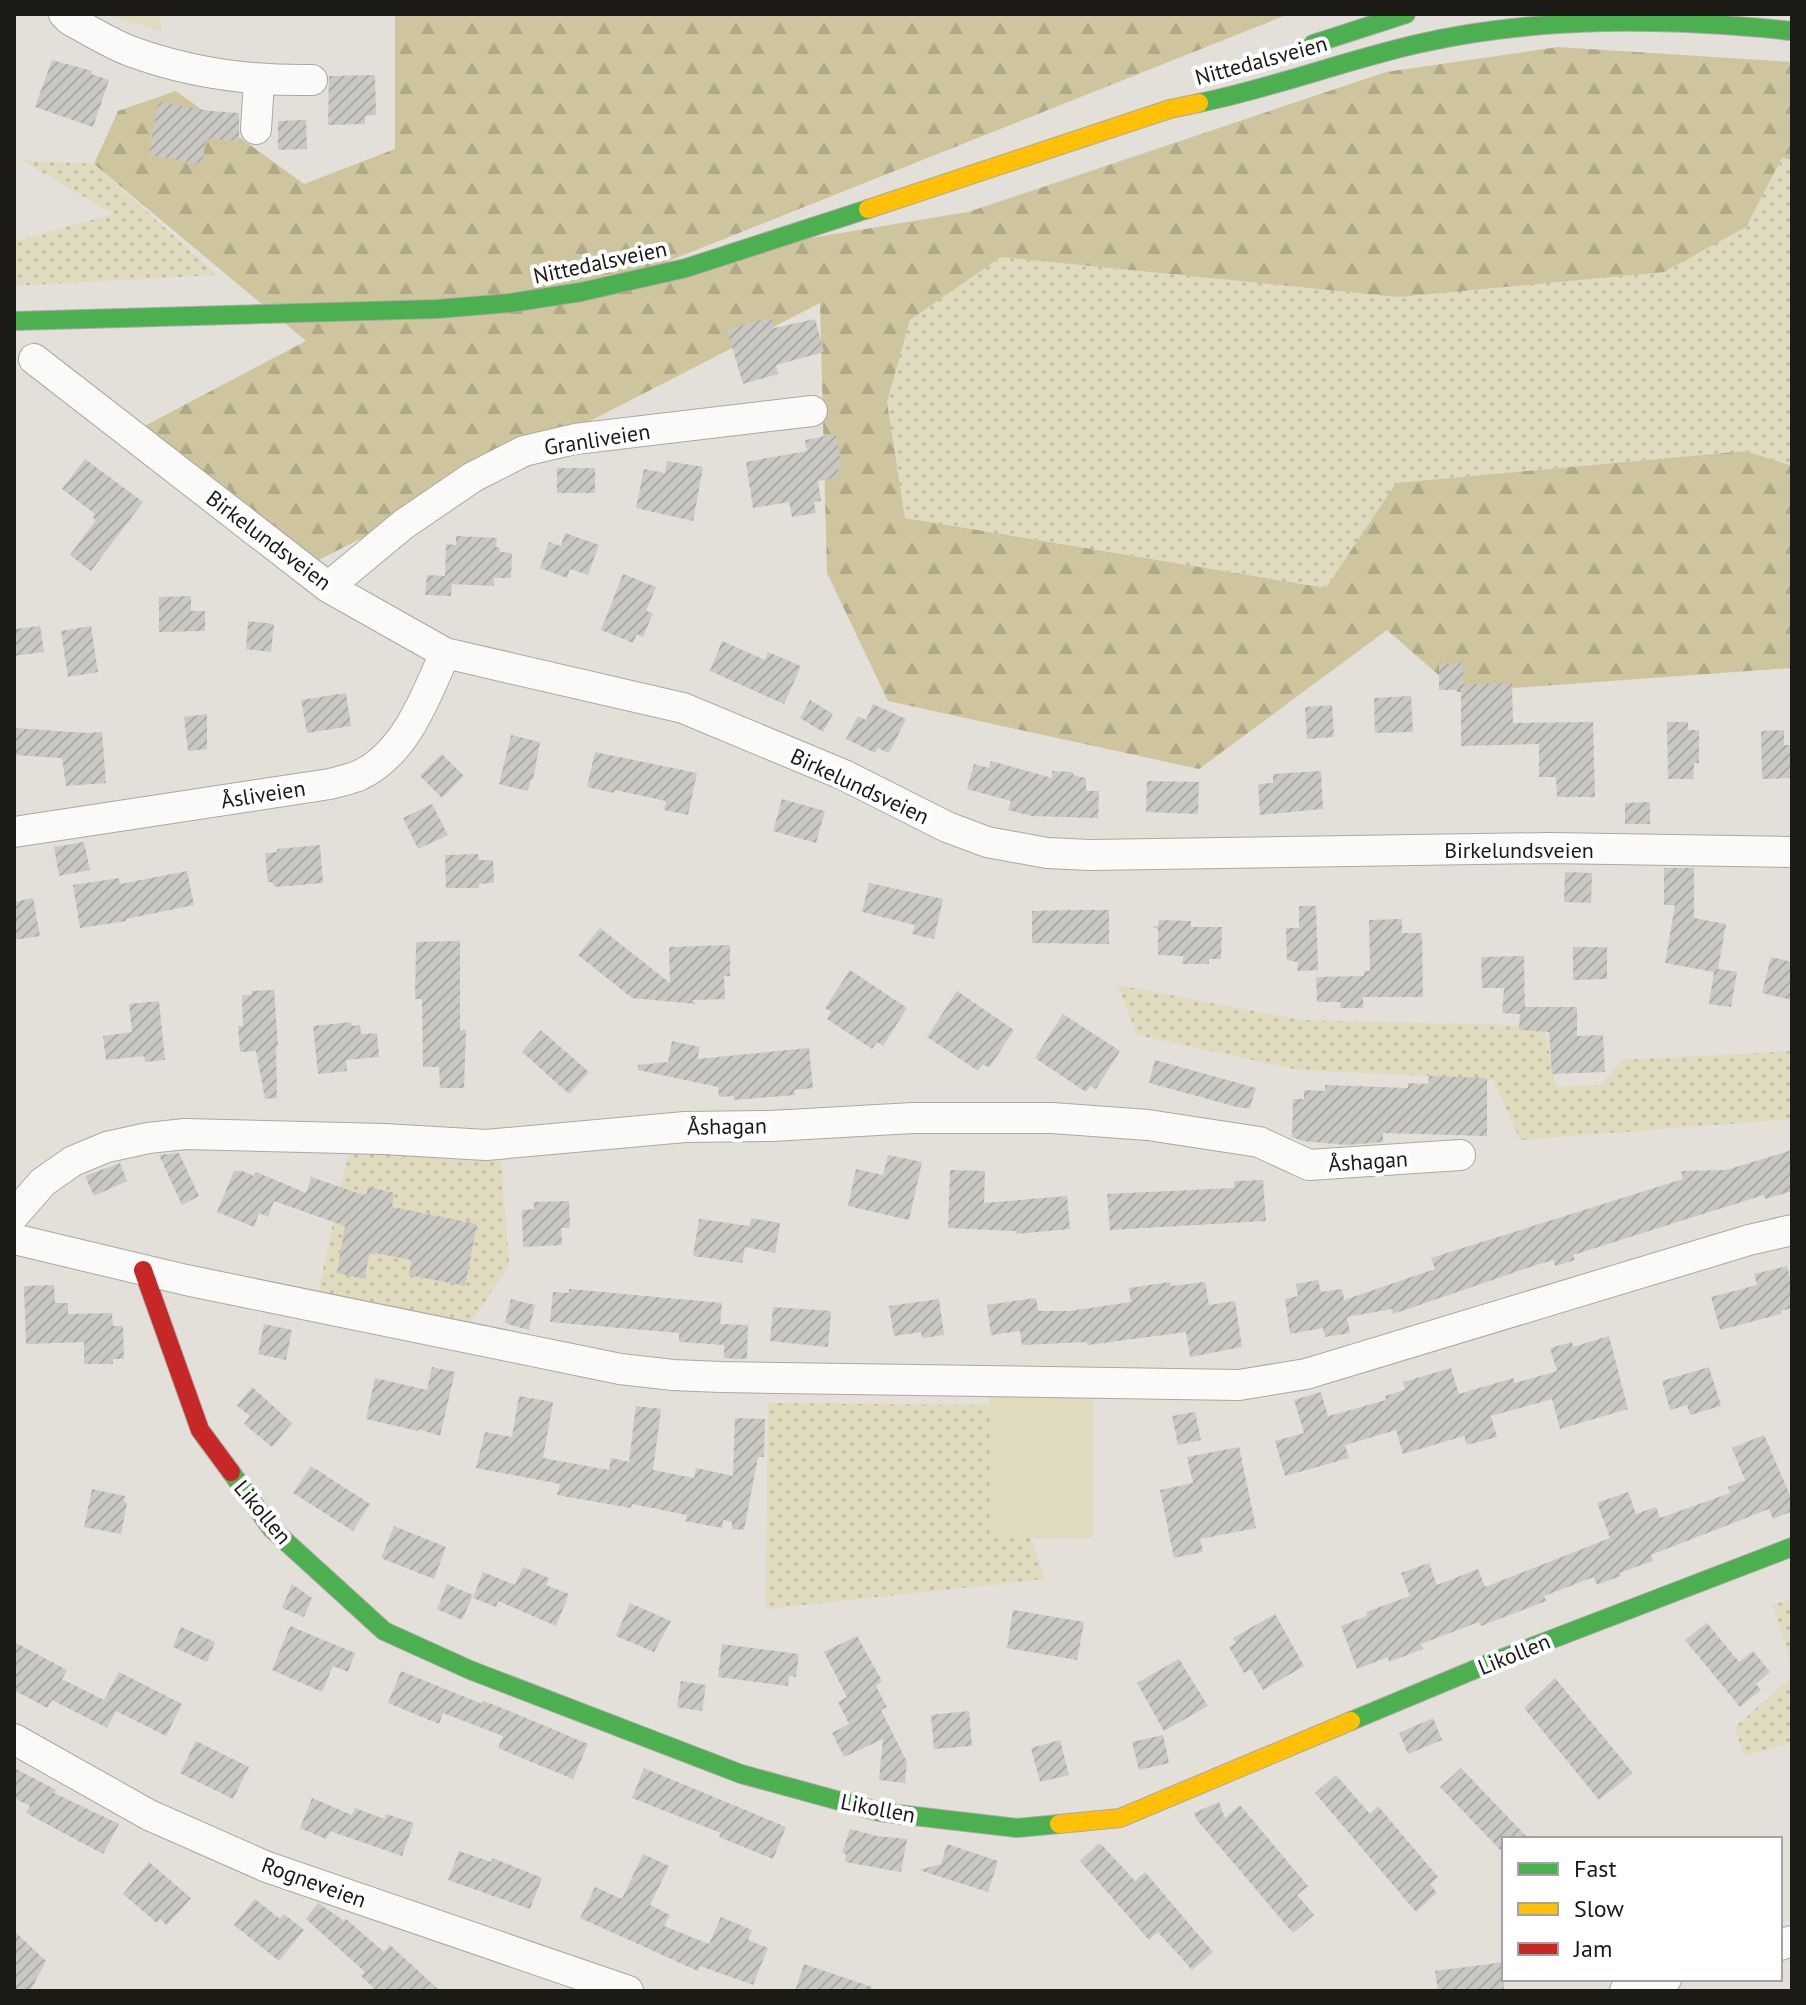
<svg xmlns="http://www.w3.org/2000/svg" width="1806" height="2005" font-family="'PT Sans',sans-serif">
	<defs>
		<pattern id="grass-dots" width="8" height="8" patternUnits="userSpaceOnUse" patternTransform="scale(2)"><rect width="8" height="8" fill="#e0dabe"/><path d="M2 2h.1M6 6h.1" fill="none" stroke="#c0baa3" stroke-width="1.8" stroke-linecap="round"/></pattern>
		<pattern id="forest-firs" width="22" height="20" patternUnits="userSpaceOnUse" patternTransform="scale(2)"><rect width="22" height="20" fill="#cec59e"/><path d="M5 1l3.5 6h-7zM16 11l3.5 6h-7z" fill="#b0a987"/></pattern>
		<pattern id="park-tufts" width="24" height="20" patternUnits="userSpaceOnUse" patternTransform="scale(2)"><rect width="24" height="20" fill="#e0dabe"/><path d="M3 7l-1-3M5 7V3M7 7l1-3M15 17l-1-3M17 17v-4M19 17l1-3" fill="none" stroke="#c0baa3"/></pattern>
		<pattern id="building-hatch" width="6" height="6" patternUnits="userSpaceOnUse" patternTransform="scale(2)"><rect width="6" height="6" fill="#cac8c2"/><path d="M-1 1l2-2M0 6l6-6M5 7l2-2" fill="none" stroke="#adaba6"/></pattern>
	</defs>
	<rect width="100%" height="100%" fill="#e2e0d8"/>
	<!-- grass -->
	<path fill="url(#grass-dots)" d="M1783,157l9,3v306l-46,-15 -350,32 -70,105 -421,-70 -18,-116 23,-82 91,-63 397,40 348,-70z
		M21,160l73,4 123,111 -203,11v-45l100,-27z
		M1118,985l183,35 243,6 12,61 45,-2 21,-25 170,-9v68l-272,21 -27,-61 -194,-9 -162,-35z
		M349,1150l152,11 8,104 -49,74 -144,-37z
		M768,1403l219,2 58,174 -279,30z
		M1792,1599v68l-19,-62z
		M1792,1677v65l-48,15 -9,-30z"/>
	<!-- forest -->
	<path fill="url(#forest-firs)" d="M395,14h894l-623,248 302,-50 418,-140 172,-25 234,15v98l-10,-2 -36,69 -82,45 -266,25 -397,-40 -91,63 -23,82 18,116 421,70 70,-105 350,-32 46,15v202l-334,24 -71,-62 -188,139 -311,-68 -61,-128 -7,-270 -505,259 -180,-131 171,-90 -212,-177 24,-53 58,-20 128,93 91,-35z"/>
	<!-- park -->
	<path fill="url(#park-tufts)" d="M105,14h55l1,18z"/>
	<!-- pitch -->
	<path fill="#e0dabe" d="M989,1394h104v144h-104z"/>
	<!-- building -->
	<path fill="url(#building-hatch)" d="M52,60l40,11 -1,3 18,6 -16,47 -58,-20z
		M375,75l1,40 -11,1v8l-37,1 1,-49z
		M158,102l53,9 28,2v28l-33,-2 -4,25 -53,-9z
		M306,120l1,29 -29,1v-29z
		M771,317l3,11 41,-9 9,33 -48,13 2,9 -35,10 -16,-54z
		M836,434l5,32 -4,1 2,10 -21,4 3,20 -7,1 2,11 -24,4 -3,-15 -36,6 -7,-46 61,-11 -2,-11z
		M85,459l58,43 -52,69 -21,-16 26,-35 -3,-2 2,-4 -33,-25z
		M667,461l36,6 -10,54 -57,-13 8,-39 21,4z
		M557,468h38v25h-38z
		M565,533l34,12 -11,30 -18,-6 -3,9 -27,-10 9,-26 12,4z
		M456,536l41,2 -1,9 4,1v4l12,1 -1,25h-17v8l-42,-2 -1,12 -26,-1 2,-20 18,1 1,-32 10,1z
		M623,574l33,13 -10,24 7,2 -10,24 -6,-3 -4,9 -32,-13z
		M191,596v15h14v20l-46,1v-35z
		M248,621l26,3 -3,28 -25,-3z
		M40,626l4,26 -30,4v-27z
		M91,626l7,46 -30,5 -7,-46z
		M722,641l43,19 3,-8 33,14 -17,38 -74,-33z
		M1463,663v21l49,-1 1,40 80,-1 2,75h-38l-1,-20h-17v-33l-78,2v-56h-22v-26z
		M346,693l5,33 -44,7 -6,-33z
		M1411,696l2,36 -38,1 -1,-35z
		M810,700l23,14 -10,18 -23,-14z
		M873,704l33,15 -17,34 -11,-5 -3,5 -29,-14 12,-23 8,4z
		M1332,705l2,32 -27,2 -2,-32z
		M207,714v35l-19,2 -4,-34z
		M1667,722h21v8h11v33h-5l-1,16h-25z
		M14,728l73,5 15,-1 4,51 -40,3 -4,-28 -48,-3z
		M1784,730v15h8v33l-30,1 -1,-48z
		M511,735l29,7 -7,38 -2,-1 -3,12 -29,-7z
		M595,752l102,21 -9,42 -24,-5 2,-9 -51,-11 -1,3 -27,-6z
		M442,754l22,22 -22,22 -22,-22z
		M991,761l61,17v-7l21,1v3l13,3v13h13l-1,27 -66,-2 -24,-6 3,-9 -44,-12 7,-25 15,4z
		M1321,771l2,38 -63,6 -2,-31 15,-1v-9z
		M1147,781l52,1 -1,32 -52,-2z
		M782,799l43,12 -9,32 -43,-12z
		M1650,802v22h-25v-21z
		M432,804l16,31 -30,14 -15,-31z
		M84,842l6,28 -31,6 -5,-29z
		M320,845l3,38 -48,4 -3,-5h-4l-3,-29 12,-1v-3z
		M478,854l1,6h14l1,23 -15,1v4h-33l-1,-33z
		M1664,868h30v50l32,6 -8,45 19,3 -6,35 -22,-3 5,-32 -49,-9 10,-58h-11z
		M187,871l7,34 -68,14v2l-46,7 -7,-43 46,-7 1,6z
		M1565,872l27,1 -1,30 -27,-1z
		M869,883l74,16 -9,40 -22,-5 3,-9 -53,-13z
		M33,898l7,38 -26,4v-38z
		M1299,906h17l2,64 -21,1 1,-9 -11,-2 -1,-32h13z
		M1075,910h34v34l-77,-1v-32z
		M1402,919v14h20l1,64h-60v11h-23l1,-6h-24l-1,-25 48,-1v-5h6l-1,-51z
		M1159,920l32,1v6h31l-1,32h-12v5h-27l2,-10 -1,2 -25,-1v-26l-6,-3h6z
		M600,928l70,55 -1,-36 61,-2v31h-6l1,23 -33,1 4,4 -64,-6 -54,-43z
		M460,941v89h6l-2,58h-24l-1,-21h-16l-1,-68h-7l1,-57z
		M1573,947h34v32l-34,1z
		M1524,956l1,51h52v29l26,-1 2,37 -53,2 -3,-42 -30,-2 1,-16 -18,-1 2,-25h-22l-1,-31z
		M1771,957l21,5v38l-30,-7z
		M850,970l57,38 -24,38 -6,-4 -5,7 -45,-30 4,-7 -6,-4z
		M274,990l4,56h-2l1,52 -12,1 -9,-48 -16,1 -2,-26h5l-1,-31h10v-4z
		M957,991l57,39 -25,38 -6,-4 -5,7 -51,-34z
		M159,1001l6,59 -20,2 -1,-6 -38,4 -3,-24 29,-4 -3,-28z
		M1063,1014l57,37 -24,38 -6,-3 -4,6 -51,-34z
		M351,1022l1,4 8,-1 1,9 16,-1 2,24 -33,3 1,11 -29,3 -5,-48z
		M541,1030l48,42 -20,22 -47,-42z
		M672,1041l28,6 -3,12 112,-11 4,40 -19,2 1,5 -61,5v-4l-15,1 -1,-10 -80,-17v-5l30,-3z
		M1155,1060l101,28 -6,20h-9l-92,-25z
		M1429,1076l58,2v58l-104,-3v9l-37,3 -44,-4 -10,-4 1,-38h11v-9l21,1v-6l83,3v-5l20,1z
		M1792,1150v41l-27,8 -1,-4 -74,23 -117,37 2,5 -20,6 -1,-6 -15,4 -146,50 -1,-5 -45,8 3,16 -25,4 -2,-9 -33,6 -5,-35 13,-3 -2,-12 22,-4 3,12 21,-3 2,11 91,-31 -4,-11 252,-79 -2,-8 45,-1z
		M179,1153l20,43 -17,9 -23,-50z
		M888,1155l34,7 -13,58 -61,-14 8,-37 27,6z
		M120,1163l7,18 -33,15 -9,-20z
		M950,1170l35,1 -1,32 83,-7 3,33 -54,5v-3l-68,-3z
		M234,1171h8l12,5 2,-4 50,21 5,-16 55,19 2,-9 26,6 -2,14 85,17 -12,62 -56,-11 3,-15 -42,-8 -6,27 -27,-6 8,-47 -71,-25 -6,16 -9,-4 -5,14 -37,-15z
		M1263,1180l3,41 -156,9 -3,-36 127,-6v-7z
		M569,1201l1,27h-9l1,17 -39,2 -1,-37 12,-1v-7z
		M751,1218l29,5 -5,30 -30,-6 -3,16 -49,-7 6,-37 51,7z
		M1787,1266l5,19v23l-11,3v3l-61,16 -9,-33 46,-12 -3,-11z
		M1170,1282l1,4 34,-4 4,23 26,-4 7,46 -52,10 -4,-25 -98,13 -1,-3 -65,3 -2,-14 -29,4 -4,-30 49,-7 2,13h31l62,-9 -2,-14z
		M54,1285l1,18h13v11l44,-1 1,13h10l1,33h-11v5h-29v-22l-58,2 -2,-58z
		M569,1289l153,14 -2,21 28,1 -1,34 -23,-1v-13l-45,-3v-9l-129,-11 3,-30 16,1z
		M511,1299l24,6 -6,25 -24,-7z
		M939,1299l5,36 -22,3 -1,-6 -27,4 -5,-30z
		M773,1307l58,4 -3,36 -58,-6z
		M264,1324l28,6 -6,30 -28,-6z
		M1609,1336l19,73 -68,20 -8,-30 -61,17 6,21 -30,8 -3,-9 -61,18 -7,-24 -51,15 4,13 -64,18 -10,-35 29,-8 -10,-33 27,-8 7,24 8,-2 50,-14 -1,-4 20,-6 -2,-8 48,-14 8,26 54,-16 2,5 42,-12 -7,-23 22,-6 1,5z
		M432,1367l23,5 -15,64 -21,-7 -1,2 -52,-12 9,-41 52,12z
		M1709,1367l12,39 -31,9 -3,-10 -17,5 -8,-29z
		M252,1387l40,36 -20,24 -28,-23 6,-8 -13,-10z
		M519,1396l34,6 -10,56 66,12 2,-12 18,4 7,-56 25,3 -8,61 41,8 2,-10 37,8 2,-58 30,1 -1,38h-6l-14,73 -12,-1v-7l-9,-2 -1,8 -37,-7 2,-6 -55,-11 -1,4 -74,-13 3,-11 -84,-16 9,-36 27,5z
		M1195,1412l6,28 -23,5 -6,-29z
		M1764,1435l28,65v11l-19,8 -4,-10 -118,46 2,6 -34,12 2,3 -14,5 -10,4 -3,-8 -50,19 2,5 -65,25 -2,-4 -58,22 2,5 -34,13 -1,-5 -31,12 -16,-43 26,-10 -1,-4 44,-16 -9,-23 28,-10 8,22 41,-16 7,18 125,-49 -13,-35 31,-11 8,22 20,-7 4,11 70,-25 -2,-6 17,-7 -13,-32z
		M1239,1447l17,81 -56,11 3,13 -29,6 -14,-68 33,-7 -6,-26z
		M311,1466l59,38 -17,27 -60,-38z
		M92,1489l33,7 -1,6 3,1 -6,31 -37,-7z
		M394,1526l52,21 -12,32 -53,-21z
		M523,1567l26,11 -3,7 23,9 -13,32 -58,-25 -2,6 -23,-9 10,-26 32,13z
		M292,1584l20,14 -8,19 -22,-9z
		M447,1584l26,11 -11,25 -25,-11z
		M630,1603l41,18 -17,31 -38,-16z
		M1013,1610l71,12 -7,38 -70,-12z
		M1275,1614l29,52 -41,24 -12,-21 -7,4 -15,-26 7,-4 -3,-5z
		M1707,1623l32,39 14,-11 17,21 -14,12 5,6 -21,17 -55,-67z
		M290,1626l65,27 -7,19 -15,-6 -11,26 -50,-22z
		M181,1627l34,15 -8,20 -34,-15z
		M857,1636l25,45 -6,5 11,21 -6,3 26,52 -2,21 -26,-3 4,-41 -39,18 -12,-24 17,-9 -11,-22 9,-5 -23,-45z
		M14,1642l53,28 -5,9 42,21 15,-28 63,32 -16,32 -50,-25 -9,17 -55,-28 -5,8 -33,-18z
		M722,1644l77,10 -3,23 -7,-1 -1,10 -70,-9z
		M1179,1659l29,47 -44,25 -27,-48z
		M401,1671l81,33 1,-3 19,7 86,36 -15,35 -75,-31 5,-12 -60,-23 -4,11 -51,-21z
		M1555,1678l78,95 -34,27 -75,-92z
		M681,1681l25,4 -4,26 -25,-4z
		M969,1711l3,35 -38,3 -3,-34z
		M1433,1718l9,22 -34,14 -9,-21z
		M1163,1735l6,28 -30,7 -7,-28z
		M1060,1740l9,35 -29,7 -9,-34z
		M196,1741l53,26 -16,32 -53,-26z
		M14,1768l42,22 -2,3 65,31 -16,30 -77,-41 4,-7 -16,-8z
		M644,1768l142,59 -13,32 -54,-22 2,-4 -89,-35z
		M1461,1768l20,21 48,50h-25v15l-64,-67z
		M1336,1775l34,39 8,-8 60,71 -8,7 7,9 -21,19 -101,-119z
		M312,1798l40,17 3,-7 30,11 1,-5 28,9 -12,33 -72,-25 -4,8 -26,-11z
		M1219,1802l6,16 15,-13 68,81 -11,9 17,20 -21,18 -96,-113 -3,-7z
		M850,1829l27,7 30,3 -6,33 -56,-10 1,-8 -4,-1z
		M947,1844l51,17 -10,31 -69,-22 22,-6z
		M1098,1844h3l34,37 10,-9 68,80 -21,18 -34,-38 -9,8 -69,-79z
		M459,1851l32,11 2,-4 49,20 -12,31 -82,-29z
		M643,1854l26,12 -19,39 20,10 -6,11 45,18 12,-27 31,13 -4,10 20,8 -15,37 -53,-19 -2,5 -118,-53 15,-31 27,12z
		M149,1862l42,36 -24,27 -7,-6 -3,4 -34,-29z
		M255,1899l25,20 4,-5 20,16 -25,31 -45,-36z
		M318,1903l26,18 2,-2 38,33 6,-7 50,46h-63l-16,-15 4,-4 -59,-53z
		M14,1931l32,30 -16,30h-16z
		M1504,1962v29h-66l-3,-20z
		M804,1964l68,23 -1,4h-76z"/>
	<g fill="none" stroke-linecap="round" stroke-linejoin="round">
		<!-- street casing -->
		<g stroke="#aaa9a3" stroke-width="32">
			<path id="street" d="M64,14l6,6c19,10 39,23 60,31 59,22 120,30 182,29
				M256,129l3,-48
				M34,359l294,228 117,66 238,55 161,67 103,52 40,15 60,11 43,2 459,-7 243,4
				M328,587l76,-63 69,-47 51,-26 51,-12 237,-28
				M14,832l316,-48c10,-3 21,-5 30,-9 46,-22 66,-79 85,-122
				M14,1215l29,-33 30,-21 34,-14 41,-9 37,-4 199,5 102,6 199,-18 86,-1 142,-8h139l96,7 111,17 50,23 151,-10
				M14,1239l172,41 434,89 53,6 48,2 518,8 67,-11 443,-134 43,-10
				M14,1739l135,76 118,52 361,124
				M1780,1945l12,-4
				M1625,1991l41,-12"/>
		</g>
		<!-- fast casing -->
		<g stroke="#aaa9a3" stroke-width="20">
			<path id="fast" d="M1313,44l93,-30
				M1199,103c74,-15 144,-42 218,-59 123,-28 249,-26 375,-13
				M14,321l423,-12 73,-6 71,-11 105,-24 182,-59
				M231,1472l40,56 113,103 86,39 271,104 139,38 137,16 42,-4
				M1351,1721l144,-60 297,-114"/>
		</g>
		<!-- slow casing -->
		<g stroke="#aaa9a3" stroke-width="20">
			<path id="slow" d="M868,209l302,-100 29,-6
				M1059,1824l61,-6 231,-97"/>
		</g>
		<!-- jam casing -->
		<g stroke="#aaa9a3" stroke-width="20">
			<path id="jam" d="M143,1270l57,160 31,42"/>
		</g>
		<!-- street -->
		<use href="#street" stroke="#fbfaf9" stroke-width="30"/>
		<!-- fast -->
		<use href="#fast" stroke="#4caf50" stroke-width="18"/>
		<!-- slow -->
		<use href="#slow" stroke="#ffc107" stroke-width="18"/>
		<!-- jam -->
		<use href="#jam" stroke="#c62828" stroke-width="18"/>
	</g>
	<g text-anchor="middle" stroke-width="8" stroke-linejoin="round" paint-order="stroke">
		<!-- street labels -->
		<g font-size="22" fill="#1b1a16" stroke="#fff">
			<text transform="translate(1261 60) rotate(-15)" y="8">Nittedalsveien</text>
			<text transform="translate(600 262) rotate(-12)" y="8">Nittedalsveien</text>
			<text transform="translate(597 439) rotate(-9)" y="8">Granliveien</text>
			<text transform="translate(269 540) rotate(37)" y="8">Birkelundsveien</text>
			<text transform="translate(860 786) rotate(25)" y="8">Birkelundsveien</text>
			<text transform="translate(263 794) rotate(-9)" y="8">Åsliveien</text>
			<text x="1519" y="858">Birkelundsveien</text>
			<text transform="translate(727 1126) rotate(-1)" y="8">Åshagan</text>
			<text transform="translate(1368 1161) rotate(-4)" y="8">Åshagan</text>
			<text transform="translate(263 1512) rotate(50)" y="8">Likollen</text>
			<text transform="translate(1514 1654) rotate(-22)" y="8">Likollen</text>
			<text transform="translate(878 1808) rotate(11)" y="8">Likollen</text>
			<text transform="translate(314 1882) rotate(20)" y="8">Rogneveien</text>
		</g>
	</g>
	<!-- border -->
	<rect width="1806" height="2005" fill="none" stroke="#1b1a16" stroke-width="32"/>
	<!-- legend -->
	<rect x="1502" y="1837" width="280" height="144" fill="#ffffff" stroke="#a4a3a2" stroke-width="2"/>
	<rect x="1518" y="1863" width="40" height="12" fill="#4caf50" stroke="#a4a3a2" stroke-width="2"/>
	<text x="1574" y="1877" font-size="24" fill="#1b1a16">Fast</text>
	<rect x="1518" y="1903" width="40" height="12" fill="#ffc107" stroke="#a4a3a2" stroke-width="2"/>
	<text x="1574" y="1917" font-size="24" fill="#1b1a16">Slow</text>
	<rect x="1518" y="1943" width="40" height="12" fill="#c62828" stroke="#a4a3a2" stroke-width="2"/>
	<text x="1574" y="1957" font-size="24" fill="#1b1a16">Jam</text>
</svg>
